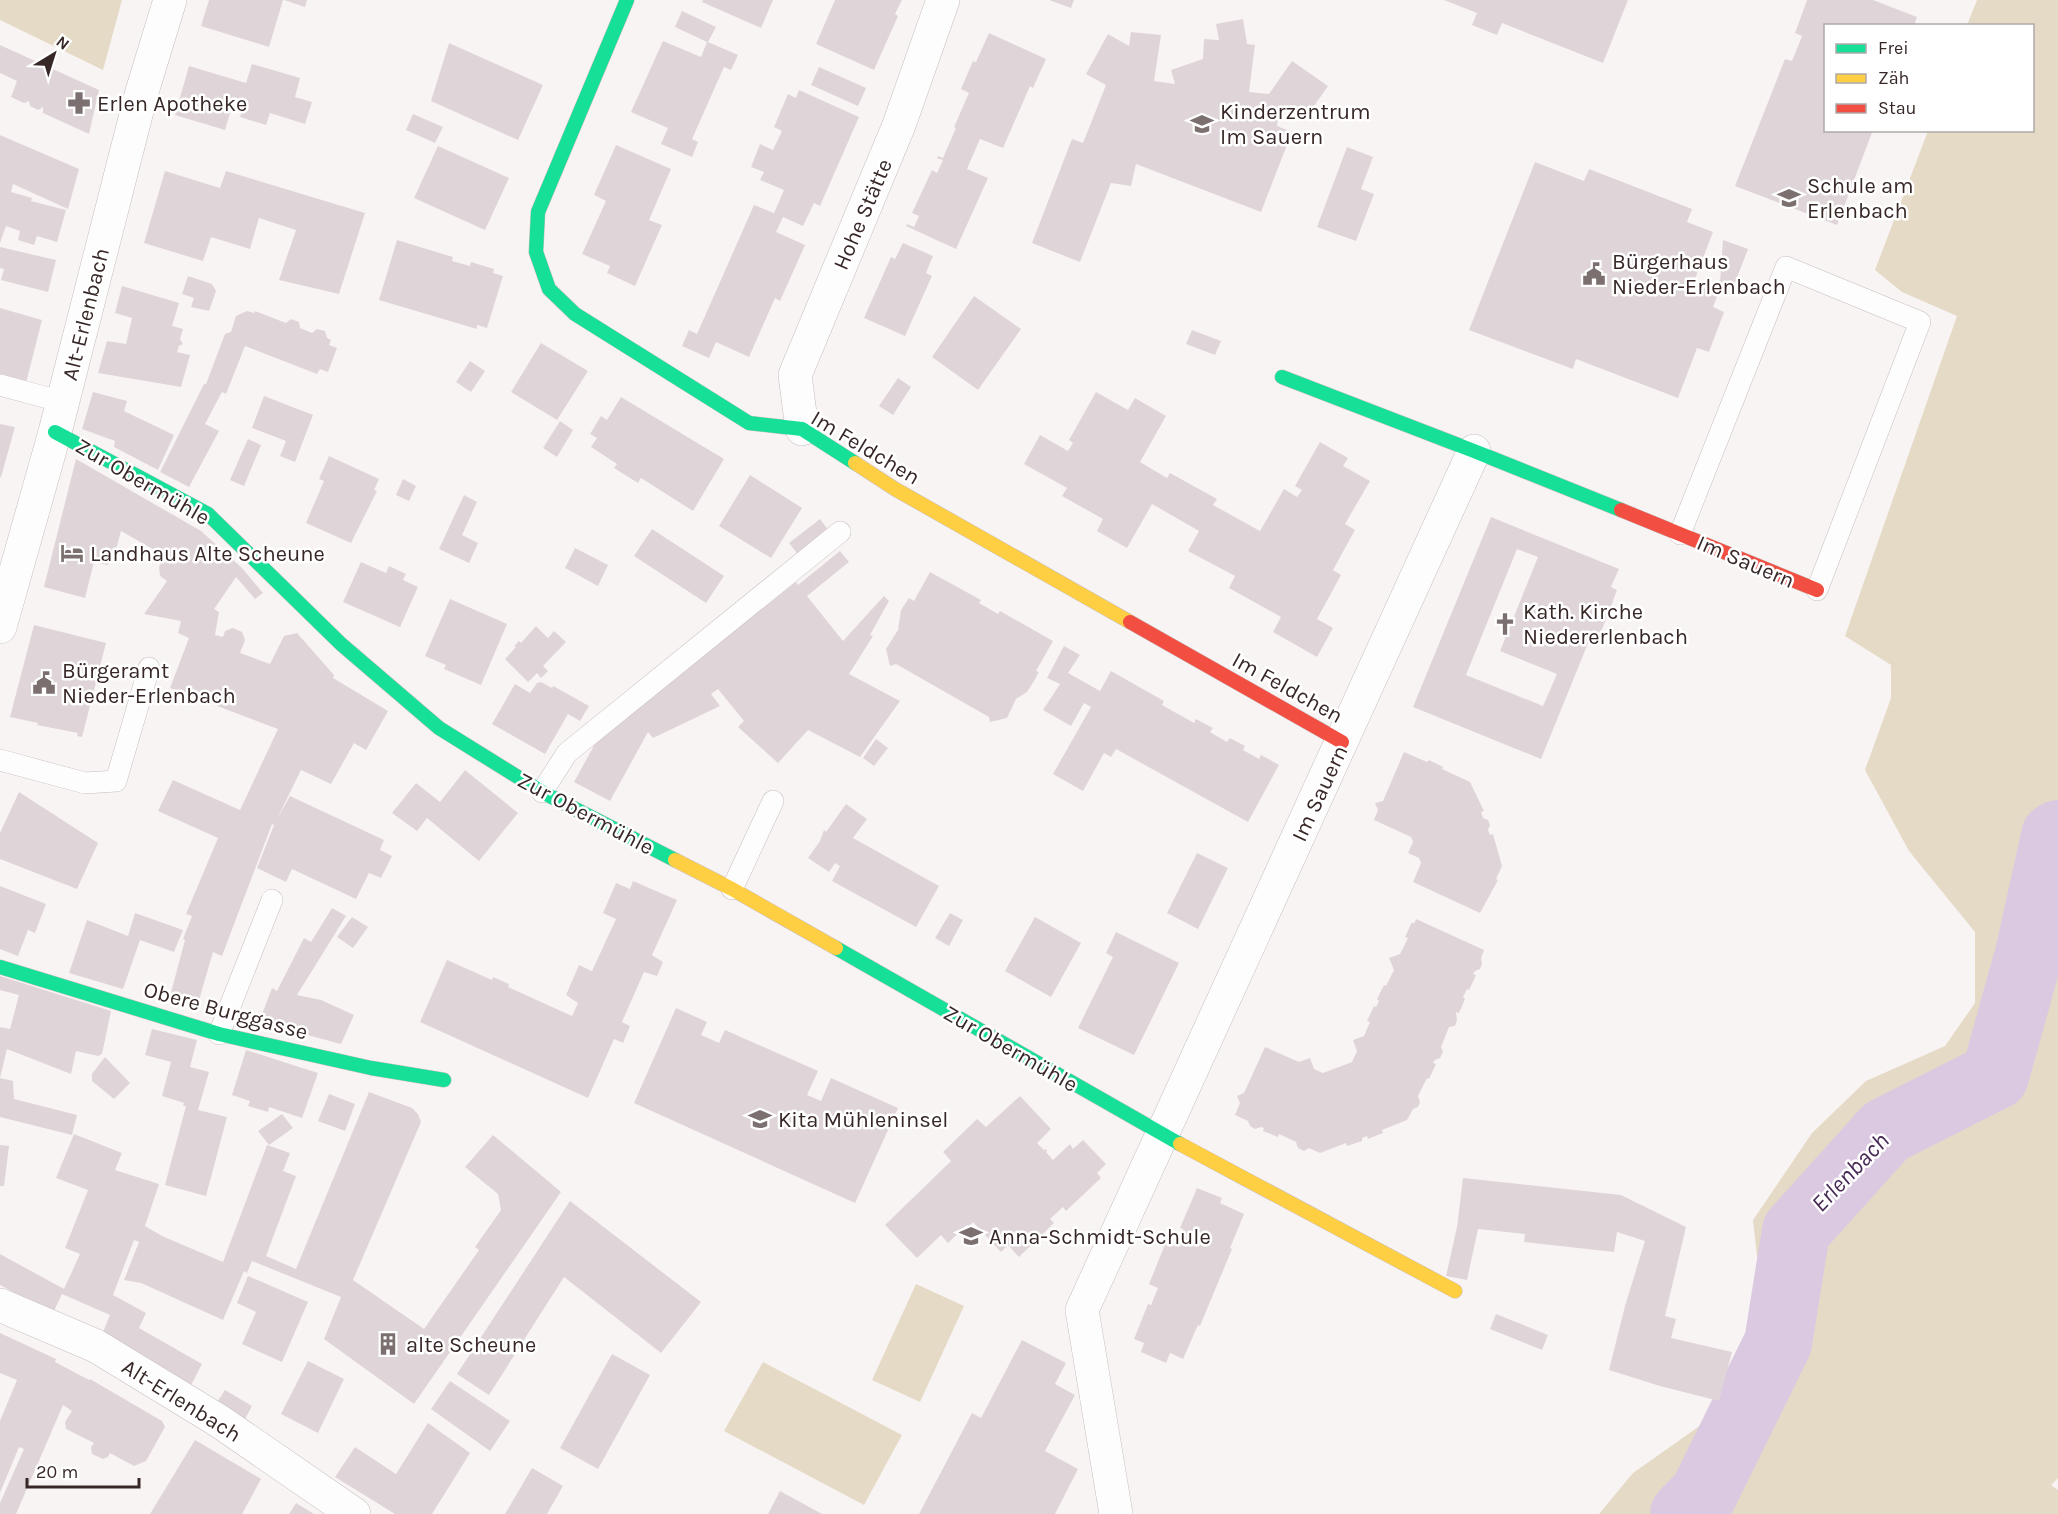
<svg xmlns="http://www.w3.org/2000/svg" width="2058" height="1514" font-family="Karla,sans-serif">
	<rect width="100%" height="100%" fill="#f9f4f4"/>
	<!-- green -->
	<path fill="#e5dac6" d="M0,0h122l-19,70 -103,-50z
		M1977,0h81v1478l-7,7 7,5v24h-459l34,-41 68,-48 25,-3 39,-93 -12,-109 59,-87 54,-52 79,-35 30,-43v-71l-66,-81 -44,-81 26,-72v-33l-46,-29 112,-320 -55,-24 -27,-22 53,-139 104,-1v-104l-65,-1z
		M916,1284l48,22 -44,96 -48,-22z
		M763,1362l139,73 -38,70 -140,-74z"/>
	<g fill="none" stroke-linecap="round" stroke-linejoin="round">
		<!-- river -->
		<path stroke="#dbc9e2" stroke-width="68" d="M1684,1514l19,-19 75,-152 18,-112 90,-100 109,-55 34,-122 26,-118 3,-2"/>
	</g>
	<!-- building -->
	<path fill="#dfd5d9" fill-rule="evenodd" d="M209,0h74l-14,47 -68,-21z
		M284,0h23l-2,7z
		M703,0h70l-12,28 -59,-26z
		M835,0h67l-7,14 3,2 -24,54 -58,-26z
		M1049,0h25l-3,8z
		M1444,0h184l-25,63 -101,-40 -5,12 -25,-10 5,-12z
		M1807,0h66l44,17 -3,9h-88v104h47l-36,95 -102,-39 50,-127 7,2 10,-25 -7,-3z
		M682,11l34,16 -8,15 30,13 -7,15 -7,-3 -32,72 6,3 -6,15 -31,-13 7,-16 -37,-16 32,-71 38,16 6,-15 -32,-15z
		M1243,19l4,25 8,1 -6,47 20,2 23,-33 36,25 -25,36 -24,-16 -2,20 15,6 -31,80 -125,-48 -5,22 -20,-3 -31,79 -48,-19 40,-104 11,4 23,-58 -20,-11 22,-40 21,12 2,-14 30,3 -7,46 21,3 -4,-14 32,-11 1,-20 15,1 -3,-16z
		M989,33l57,26 -13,29 -3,-2 -27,62 -23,-9 -13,30 21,9 -32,71 -50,-23 1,-2 7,3 5,-11 -7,-3 20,-43 5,3 6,-13 -6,-2 1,-2 5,2 13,-30 -2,-1 15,-34 -8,-4 12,-28 3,1z
		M449,43l94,42 -25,55 -87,-39z
		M0,45l99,45 -10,44 -46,-21v-6l-5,3 -8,-4 -1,-5 -5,2 -13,-6 6,-16 -17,-8z
		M252,64l48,14 -5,19 17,5 -7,22 -35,-11 -4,12 -26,-8 3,-12 -16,-5 -3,8 7,2 -6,20 -50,-15 14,-49 57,17z
		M819,67l47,21 -8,18 -47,-21z
		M799,90l60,27 -39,89 -6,-3 -11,23 -20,-9 -7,15 29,13 -25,56 -5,-3 -26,59 -33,-15 -7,16 -27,-12 7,-16 8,4 57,-129 20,8 10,-23 -24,-10 4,-8 -13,-5 9,-23 13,6 9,-19 -8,-4 14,-33 8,4z
		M413,114l30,13 -8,16 -29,-13z
		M0,135l79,34 -11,40 -55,-25 -2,8 21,6 -1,3 35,9 -9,32 -20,-6 -3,9 -16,-5 2,-9 -14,-5 -6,17z
		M616,145l55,24 -22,51 13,5 -27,61 -28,-13 3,-7 -28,-12 24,-53 -12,-6z
		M438,146l71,32 -24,52 -71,-32z
		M1347,147l26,10 -12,32 13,5 -18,47 -39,-14z
		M1535,162l49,19 5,-12 103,40 -5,13 26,10 -20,52 25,10 -5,13 11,5 -15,40 -12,-4 -19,50 -102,-39 -3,10 -104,-39z
		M165,171l55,17 6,-17 139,42 -26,81 -60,-14 17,-50 -37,-12 -9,31 -39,-12 -8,24 -59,-18z
		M397,240l56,17 -1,4 18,5 1,-4 23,7 -1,4 10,3 -16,52 -10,-3v4l-98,-29z
		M1723,240l25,9 -15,39 -13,-5z
		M903,243l30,13 -7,17 6,3 -27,60 -41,-18 27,-61 4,2z
		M0,247l56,13 -8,32 -47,-12 3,-11 -4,-1z
		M188,276l24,8 4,7 -7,20 -18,-4 3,-9 -12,-4z
		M122,286l57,17 -7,23 11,3 -3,10 3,5 -4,2 -2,6 13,3 -9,32 -83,-14 9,-32 19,3 6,-26 -17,-5z
		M974,296l47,33 -43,61 -46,-33z
		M0,308l42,12 -16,63 -26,-6z
		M247,311l7,2 1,-2 31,12 5,-4 8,3 1,6 12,5 5,-4 8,2 2,7 4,2 -2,5 8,3 -9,24 -8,-3 -3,5 -72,-28 -19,48 -4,-2 -17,32 14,7 -30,56 -29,-15 44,-88h2l19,-50 6,-2 5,-16z
		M1192,330l29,11 -6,14 -29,-11z
		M541,343l47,28 -31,49 -46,-28z
		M470,361l15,10 -14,21 -15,-10z
		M898,378l13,9 -18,28 -14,-9z
		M93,392l34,9 -3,10 50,24 -16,35 -44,-23 1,-6 -33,-12z
		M1096,392l32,18 7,-12 31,18 -26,46 27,16 3,-5 47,26 -4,6 47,26 24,-42 13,8 5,-7 -7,-4 25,-44 28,16 -5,8 27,15 -25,43 10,6 -22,40 8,5 -24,44 16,9 -16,29 -44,-25 8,-15 -52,-29 6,-12 -47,-25 11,-20 -47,-27 -25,44 -30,-17 6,-12 -41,-23 5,-8 -43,-24 16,-29 28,16 5,-8 -4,-3z
		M264,396l49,19 -18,47 -15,-6 6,-15 -34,-13z
		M621,397l103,62 -31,52 -52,-33 -3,5 -24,-15 3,-4 -26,-17 6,-9 -7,-4 11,-18 6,4z
		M560,421l13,9 -16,27 -14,-9z
		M0,424l15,3 -14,50h-1z
		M248,439l13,6 -17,41 -14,-6z
		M329,456l50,23 -5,11 3,1 -26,52 -45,-20 18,-42 -5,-2z
		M76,459l125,72 41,37 21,25 -8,6 -19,-22 -22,32 5,3 -4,23 8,2 2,-6 8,-3 9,4 3,8 -5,13 30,11 14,-28 13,-3 37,42 -1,3 55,33 -22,39 -12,-7 -23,41 -30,-14 -24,49 13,-23 94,44 -4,10 12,6 -11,22 -12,-5 -13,26 -64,-30 -6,13 -29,-14 17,-43 -2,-1 -50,132 -9,-4 -16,55 -28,-7 16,-60 -2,-1 9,-23 -6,-2 32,-76 -60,-27 15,-31 67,30 38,-81 -108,-41 19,-50 -11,-5 3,-12 -37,-7 23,-33 -7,-5 -1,-9 4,-8h7l-49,-28 -8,30 -6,4 -13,-3 -9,36 -41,-11z
		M750,475l52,33 -31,50 -52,-32z
		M403,479l13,7 -7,15 -13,-6z
		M464,495l13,7 -15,33 16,8 -9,20 -30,-14z
		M1491,517l128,52 -8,18 6,3 -10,27 -9,22 -7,-3 -50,123 -128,-52zM1517,549l21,8 -38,94 57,23 -14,32 -77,-31z
		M820,519l10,13 -31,24 -10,-13z
		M652,529l72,47 -18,27 -72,-47z
		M575,548l33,17 -10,21 -33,-18z
		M840,551l9,11 -42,34 36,45 41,-45 5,5 -19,34 3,1 -24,38 51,27 -40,56 -52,-27 -30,33 -40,-36 6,-6 -26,-32 -7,5 9,12 -67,32 -5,-6 -38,69 -36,-19 22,-40 167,-134 33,-26 2,3z
		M361,562l25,11 3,-7 17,8 -3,6 15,7 -18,40 -57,-25z
		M930,572l51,28 -2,3 19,11 2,-3 53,30 -17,30 3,1 -5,9 -7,11 -11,7 -9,19 -17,4 -1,-5 -93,-53 -6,2 -4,-17 12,-19 3,-20 8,-12 5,3z
		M450,599l57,25 -26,61 -37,-16 2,-4 -21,-9z
		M34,625l72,18 -24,94 -5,-1 1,-3 -41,-8 1,-2 -28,-6z
		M536,626l12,12 6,-7 12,11 -23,24 5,5 -7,7 -4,-5 -9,9 -23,-23 11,-12 -2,-1 5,-5 2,2z
		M1064,646l16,9 -12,18 32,18 11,-20 53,30 -2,4 32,18 2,-4 17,9 -3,4 17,10 3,-4 15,8 -2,4 16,9 2,-4 18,10 -31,57 -132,-73 -5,8 -7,-4 -21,38 -30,-17 38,-67 -7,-4 -13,23 -28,-16 17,-26 -13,-6z
		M541,682l11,6 1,-2 36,20 -9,15 -12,-7 -23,40 -53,-30 23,-40 15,9 7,-10z
		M876,739l12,9 -14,18 -11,-8z
		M1404,752l23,10 2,-2 14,7 -1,2 28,13 14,29 -3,1 2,6 5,2 2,5 -2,5 2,5 3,-1 9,32 -6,13 2,1 -18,33 -67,-31 8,-19 -2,-5 -11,-5 5,-11 -2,-5 -37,-17 4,-10 -3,-7 8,-2z
		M465,770l53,43 -39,48 -52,-43 -10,13 -25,-18 24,-30 24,19z
		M19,792l79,51 -21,46 -77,-30v-26z
		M846,804l21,15 -14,19 86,48 -23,41 -84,-46 8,-15 -5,-3 -6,9 -21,-14 12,-17 4,-11 2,2z
		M1197,853l31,15 -30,61 -31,-16z
		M633,881l44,19 -25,55 11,7 -6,14 -13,-4 -22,50 8,4 -7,17 -9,-4 -26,59 -168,-76 27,-62 45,20 1,-3 16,7 -1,3 64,29 6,-13 -12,-8 13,-30 13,6 24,-52 -13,-6 13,-30 14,6z
		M0,886l46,18 -11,29 -7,-3 -10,26 -18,-7z
		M332,908l14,8 -49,79 24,5 33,15 -13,29 -82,-22 13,-34 5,3 27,-53 7,4z
		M135,913l48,17 -9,22 -34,-12 -17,49 -54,-16 18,-53 41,16z
		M950,913l13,7 -14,26 -14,-8z
		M352,917l16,10 -15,21 -16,-11z
		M1035,917l46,26 -30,54 -46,-26z
		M1416,919l68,31 -3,8 1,6 -2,5 -5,2 -2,3 3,1 -7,15 -2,-1 -4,8 2,2 -6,14 -3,-1 1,8 -2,6 -6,1 -8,20 2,5 -3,6 -5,2 -2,3 3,1 -7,15 -2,-1 -9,18 2,6 -2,5 -5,2 -6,11 -25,10 1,3 -15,6 -1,-3 -5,2v3l-15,5 -1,-3 -26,10 -11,-5 -5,3 -6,-3 -2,-6 -17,-8 -1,3 -15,-6 1,-3 -3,-1 -6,2 -5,-3 -2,-5 -13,-6 5,-12 -3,-7 7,-3 21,-46 34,15 11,-4 4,11 9,4 29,-11 5,-11 -4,-11 11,-4 6,-14 -3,-1 7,-15 2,1 3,-6 -2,-2 7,-14 2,1 8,-16 -5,-12 11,-4 8,-16 -3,-1 7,-15 2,2z
		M1116,932l63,31 -45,92 -56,-27 35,-71 -7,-4z
		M0,976l111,35 -9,43 -4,2 -22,-5 -5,23 -64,-25 -7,29v-51l10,2 9,-34 -19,-5z
		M676,1008l31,14 -6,13 18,8 6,-13 93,41 -11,24 14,6 10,-23 67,30 -43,95 -221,-100z
		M152,1029l45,11 -7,27 19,5 -11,38 29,7 -21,79 -41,-11 21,-79h-3l1,-3 -22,-7 9,-34 -26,-7z
		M246,1050l72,23 -16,45 -33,-11 -1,5 -20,-6 2,-5 -18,-6z
		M105,1057l25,26 -16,16 -22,-18v-7z
		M0,1078l13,3 1,18 63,16 -5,20 -72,-18z
		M369,1092l43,16 6,6 3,8 -68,158 71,49 55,-79 -4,-3 26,-37 -3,-16 -33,-27 28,-32 68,57 -147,212 -90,-65 17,-42 -89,-36 -5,12 -3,-2 -21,49 -82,-37 -17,-3 15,-38 -5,-2 -21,55 33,18 -7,15 63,36 -13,25 -88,-52 9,-22 -48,-21 -9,19 -53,-28v-31l64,35 16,-35 -15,-6 23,-58 -32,-12 18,-44 48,19 -7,17 44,14 -14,42 17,10 61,26 44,-117 23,8 -7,18 13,5 -30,80 30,13z
		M329,1094l26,10 -10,27 -27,-10z
		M1020,1096l31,33 -14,14 7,7 2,-1 1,2 -1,1 7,8 17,-16 3,5 10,-9 23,24 -9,9 4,5 -35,33 -3,-4 -13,12 4,4 -35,34 -11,-12 -7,7 -28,-30 -4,5 -2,-2 -19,18 -7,-8 -24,23 -32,-33 66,-64 -8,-9 34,-33 9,8z
		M282,1114l11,14 -24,17 -11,-14z
		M0,1145l9,1 -5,40h-4z
		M1463,1178l158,17 65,32 -21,89 11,3 -5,19 61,14 -13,49 -59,-15 -51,-16 16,-64 20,-65 -28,-9 -3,20 -90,-10 1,-8 -47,-5 -11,51 -21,-4 11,-49z
		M1197,1188l25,10 -2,5 24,11 -14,34 2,1 -32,77 -2,-1 -15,34 -13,-6 -4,10 -25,-11 3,-9 -10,-4 14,-35 3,1 7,-17 -9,-4 17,-42 10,4 7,-17 -3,-1z
		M570,1201l131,101 -40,51 -97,-76 -75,118 -32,-21z
		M248,1276l60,26 -26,60 -40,-18 14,-32 -19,-9z
		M1496,1314l52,21 -6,15 -52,-21z
		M0,1333l56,26 -1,3 34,18 1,-1 72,42 3,6 -19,34 -12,5 -24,-13 -2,4 -5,2 -11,-5 -1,-7 3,-4 -28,-14 -1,-7 7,-11 -9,-6 -47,109h-16v-11l24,-54 -5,-2 -19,46v-72l17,-41 -17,-7z
		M1022,1340l44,23 -11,21 20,11 -30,56 33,18 -23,45h-136l53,-101 9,5z
		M612,1354l38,21 -52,94 -38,-21z
		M308,1361l36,18 -26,54 -37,-19z
		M450,1381l60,40 -20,30 -59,-42z
		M225,1390l27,16 -8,15 -28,-17z
		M428,1423l42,30 -38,61h-37l-60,-37 20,-30 41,27z
		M195,1440l66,39 -19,35h-92z
		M532,1468l31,18 -16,28h-42z
		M780,1491l42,23h-54z
		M296,1503l18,11h-25z"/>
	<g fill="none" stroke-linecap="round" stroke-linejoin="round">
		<!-- lane casing -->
		<g stroke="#c7bebe" stroke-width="22">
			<path id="lane" d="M0,385l63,17
				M1680,534l106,-267 134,55 -103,268
				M0,760l85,23 31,-2 33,-113
				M542,792l25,-39 273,-221
				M732,889l41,-88
				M219,1034l53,-134"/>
		</g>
		<!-- street casing -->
		<g stroke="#c7bebe" stroke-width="34">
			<path id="street" d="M802,429l-7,-54 104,-250 44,-125
				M0,627l55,-195 86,-337 29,-95
				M0,1305l96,41 123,75 135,93
				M1116,1514l-34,-204 392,-859"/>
		</g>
		<!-- fast casing -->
		<g stroke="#c7bebe" stroke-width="15">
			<path id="fast" d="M627,0l-89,212 -2,40 13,37 26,25 174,109 53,6 53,34
				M1282,377l192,74 147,59
				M55,432l153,82 133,130 98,84 103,64 133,68
				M836,948l344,196
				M0,967l219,67 152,34 73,12"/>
		</g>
		<!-- slow casing -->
		<g stroke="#c7bebe" stroke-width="15">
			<path id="slow" d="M855,463l40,26 235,133
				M675,860l57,29 104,59
				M1180,1144l275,147"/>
		</g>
		<!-- jam casing -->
		<g stroke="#c7bebe" stroke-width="15">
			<path id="jam" d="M1621,510l196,80
				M1130,622l212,120"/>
		</g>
		<!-- lane -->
		<use href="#lane" stroke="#fefdfd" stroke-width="21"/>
		<!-- street -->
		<use href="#street" stroke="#fefdfd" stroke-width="33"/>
		<!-- fast -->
		<use href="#fast" stroke="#16e098" stroke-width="14"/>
		<!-- slow -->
		<use href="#slow" stroke="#ffcf43" stroke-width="14"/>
		<!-- jam -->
		<use href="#jam" stroke="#f24e42" stroke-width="14"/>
	</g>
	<!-- icons -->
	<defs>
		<g id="pharmacy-bare" transform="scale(1.8)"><path d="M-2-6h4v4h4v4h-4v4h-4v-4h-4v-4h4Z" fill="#7b6f6f" stroke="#fff" stroke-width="2.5" paint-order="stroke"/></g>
		<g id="school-bare" transform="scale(1.8)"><path d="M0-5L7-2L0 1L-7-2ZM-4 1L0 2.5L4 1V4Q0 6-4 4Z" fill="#7b6f6f" stroke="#fff" stroke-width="2.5" paint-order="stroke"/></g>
		<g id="civic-bare" transform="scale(1.8)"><path d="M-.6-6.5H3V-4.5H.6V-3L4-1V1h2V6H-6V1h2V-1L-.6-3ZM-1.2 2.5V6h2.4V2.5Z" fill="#7b6f6f" stroke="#fff" stroke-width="2.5" paint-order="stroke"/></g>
		<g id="hotel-bare" transform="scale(1.8)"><path d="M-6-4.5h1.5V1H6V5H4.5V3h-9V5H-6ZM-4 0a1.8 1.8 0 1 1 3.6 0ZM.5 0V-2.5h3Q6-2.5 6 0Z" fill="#7b6f6f" stroke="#fff" stroke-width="2.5" paint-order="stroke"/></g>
		<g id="church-bare" transform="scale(1.8)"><path d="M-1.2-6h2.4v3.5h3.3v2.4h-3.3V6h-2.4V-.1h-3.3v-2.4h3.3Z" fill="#7b6f6f" stroke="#fff" stroke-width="2.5" paint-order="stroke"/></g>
		<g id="building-bare" transform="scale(1.8)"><path d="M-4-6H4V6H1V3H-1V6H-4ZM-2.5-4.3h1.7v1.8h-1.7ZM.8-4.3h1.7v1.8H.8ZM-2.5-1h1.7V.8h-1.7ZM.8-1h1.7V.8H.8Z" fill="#7b6f6f" stroke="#fff" stroke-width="2.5" paint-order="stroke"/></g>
	</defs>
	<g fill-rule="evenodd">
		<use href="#pharmacy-bare" x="79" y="103"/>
		<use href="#school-bare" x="1202" y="124"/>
		<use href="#school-bare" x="1789" y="198"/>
		<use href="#civic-bare" x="1594" y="274"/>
		<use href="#hotel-bare" x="72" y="553"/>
		<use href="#church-bare" x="1505" y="624"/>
		<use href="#civic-bare" x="44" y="683"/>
		<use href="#school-bare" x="760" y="1119"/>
		<use href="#school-bare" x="971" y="1236"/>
		<use href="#building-bare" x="388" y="1344"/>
	</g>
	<g text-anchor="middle" stroke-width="5" stroke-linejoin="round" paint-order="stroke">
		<!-- poi labels -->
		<g font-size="22" fill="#372827" stroke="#fff" text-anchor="start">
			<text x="97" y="111">Erlen Apotheke</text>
			<text x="1220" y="119">Kinderzentrum<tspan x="1220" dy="25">Im Sauern</tspan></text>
			<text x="1807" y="193">Schule am<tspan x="1807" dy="25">Erlenbach</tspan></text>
			<text x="1612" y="269">Bürgerhaus<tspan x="1612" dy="25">Nieder-Erlenbach</tspan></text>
			<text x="90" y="561">Landhaus Alte Scheune</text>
			<text x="1523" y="619">Kath. Kirche<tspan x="1523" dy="25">Niedererlenbach</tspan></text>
			<text x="62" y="678">Bürgeramt<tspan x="62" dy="25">Nieder-Erlenbach</tspan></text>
			<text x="778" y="1127">Kita Mühleninsel</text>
			<text x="989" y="1244">Anna-Schmidt-Schule</text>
			<text x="406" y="1352">alte Scheune</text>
		</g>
		<!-- street labels -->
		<g font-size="22" fill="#372827" stroke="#fff">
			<text transform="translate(862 214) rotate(-67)" y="8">Hohe Stätte</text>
			<text transform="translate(85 314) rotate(-76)" y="8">Alt-Erlenbach</text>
			<text transform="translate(866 447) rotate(31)" y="8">Im Feldchen</text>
			<text transform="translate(143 481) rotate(30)" y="8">Zur Obermühle</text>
			<text transform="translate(1746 561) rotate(23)" y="8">Im Sauern</text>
			<text transform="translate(1288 687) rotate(29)" y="8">Im Feldchen</text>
			<text transform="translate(1319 793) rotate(-65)" y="8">Im Sauern</text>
			<text transform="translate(586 813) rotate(28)" y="8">Zur Obermühle</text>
			<text transform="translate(226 1010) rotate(15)" y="8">Obere Burggasse</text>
			<text transform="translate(1011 1048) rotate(30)" y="8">Zur Obermühle</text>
			<text transform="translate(182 1400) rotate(32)" y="8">Alt-Erlenbach</text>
		</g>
		<!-- water labels -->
		<g font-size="24" font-style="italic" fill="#472956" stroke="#fff">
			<text transform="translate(1850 1172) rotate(-46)" y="8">Erlenbach</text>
		</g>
	</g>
	<!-- legend -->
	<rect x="1824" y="24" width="210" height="108" fill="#ffffff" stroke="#afa9a9" stroke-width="1.5"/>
	<rect x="1836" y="44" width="30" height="9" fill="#16e098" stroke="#afa9a9" stroke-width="1.5"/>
	<text x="1878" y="54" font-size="18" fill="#372827">Frei</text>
	<rect x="1836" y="74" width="30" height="9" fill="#ffcf43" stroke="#afa9a9" stroke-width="1.5"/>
	<text x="1878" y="84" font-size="18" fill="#372827">Zäh</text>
	<rect x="1836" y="104" width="30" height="9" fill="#f24e42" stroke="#afa9a9" stroke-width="1.5"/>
	<text x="1878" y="114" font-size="18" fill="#372827">Stau</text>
	<!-- north arrow -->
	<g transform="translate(54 54) rotate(38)" stroke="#ffffff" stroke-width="4.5" paint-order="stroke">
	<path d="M0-4.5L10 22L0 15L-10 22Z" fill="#372827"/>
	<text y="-9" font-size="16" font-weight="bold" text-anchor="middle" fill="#372827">N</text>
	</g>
	<!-- scale -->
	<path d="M27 1478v9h112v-9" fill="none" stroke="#372827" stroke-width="3"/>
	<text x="36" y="1478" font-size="18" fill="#372827" stroke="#ffffff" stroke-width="4.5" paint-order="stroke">20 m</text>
</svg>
